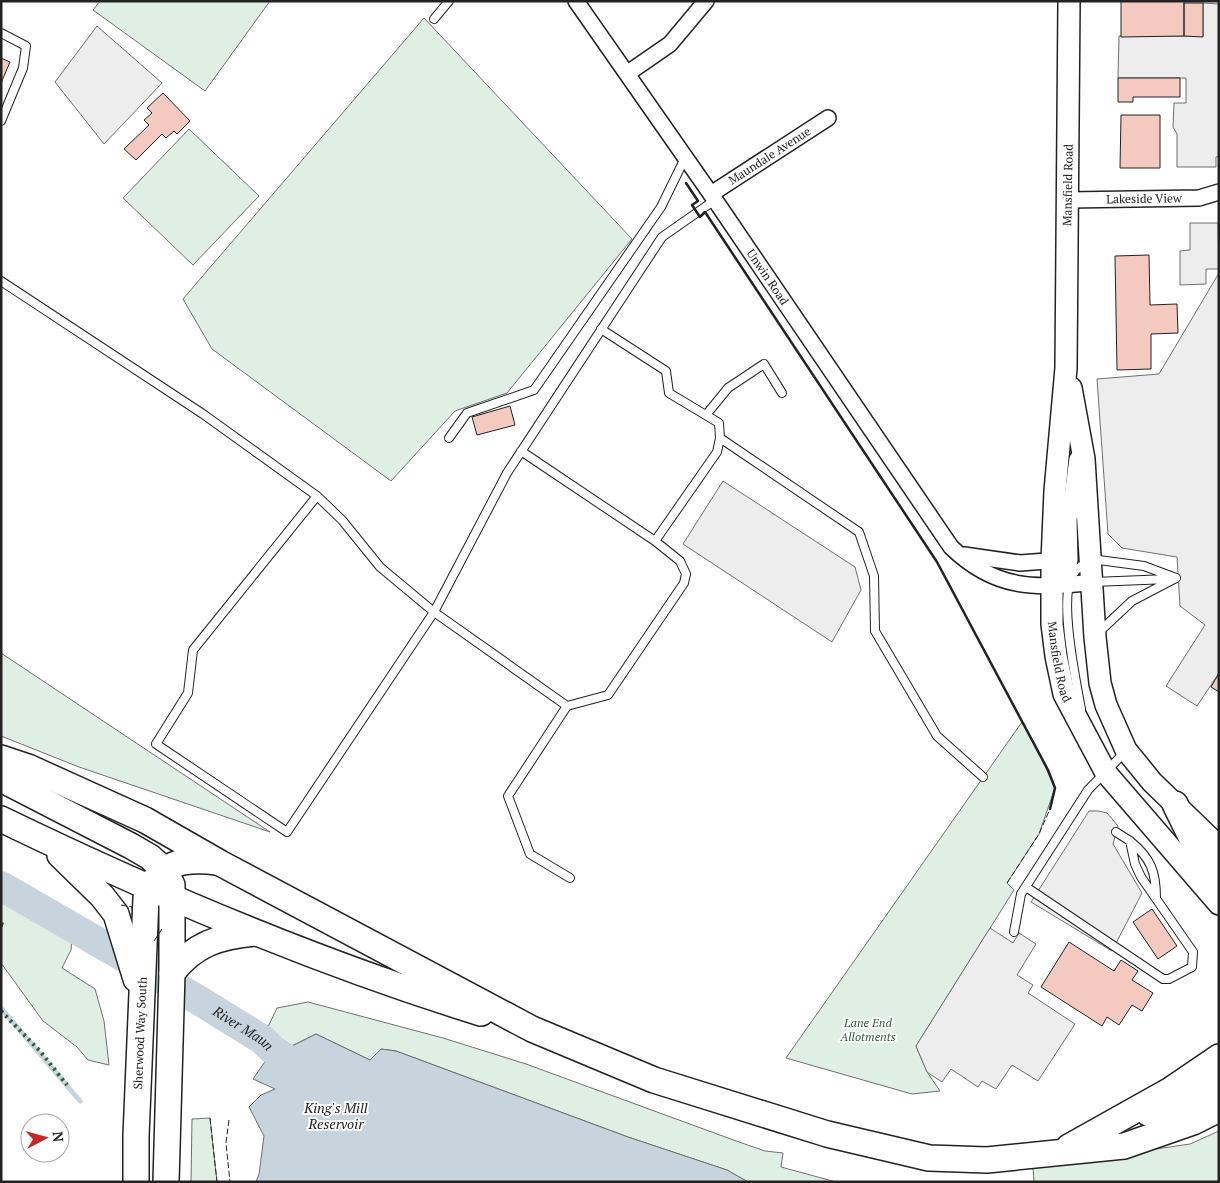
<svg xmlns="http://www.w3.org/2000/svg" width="1220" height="1183" font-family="'PT Serif',serif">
	<rect width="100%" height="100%" fill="#fff"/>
	<!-- green -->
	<path fill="#e0efe3" stroke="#6f6f6f" d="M100,1h170l-65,90 -112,-81z
		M424,18l208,221 -125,154 -52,18 -64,70 -179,-132 -29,-50z
		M189,129l70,67 -66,69 -70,-67z
		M1,653l269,179 -191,-65 -78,-31z
		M1022,722l13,22 20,44 -16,46 -32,49 7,7 -98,156 11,26 13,19 -28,3 -126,-36z
		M1,876l73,41 -3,33 -9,18 33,21 9,32 5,44 -21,-5 -11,-13 -34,-26 -42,-58z
		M308,1002l135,36 83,26 213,78 26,9 18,2 -2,14 55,15h-88l-21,-12 -99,-33 -232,-86 -15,-2 -11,11 -54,-26 -28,14 -21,-19 10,-21z
		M210,1118l7,64h-26l1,-63z
		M1219,1131v51h-185l-1,-15 157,-23z"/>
	<!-- parking -->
	<path fill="#ededed" stroke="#6f6f6f" d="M1203,3l16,1v152l-3,1v10h-39v-33l-4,-7 1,-24h12v-25h-68l1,-42h84z
		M97,26l65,57 -58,61 -49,-62z
		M1190,223h28l1,46h-13v15l-26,1v-34l10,-1z
		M1219,273v400l-22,33 -31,-20 39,-61 -25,-19 -3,-49 -55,-9 -14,-14 -11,-155 62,-5z
		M723,481l132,86 6,23 -29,52 -149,-98z
		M1089,811h9l9,2 11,13 -5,18 29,49 -30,58 -81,-49z
		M990,928l23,15 6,-10 17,11 -19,31 16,10 -5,8 47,31 -37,57 -26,-16 -16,24 -14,-8 -4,6 -27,-18 -9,13 -15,-10 -11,-26z"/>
	<!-- water -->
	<path fill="#c7d3dd" stroke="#6f6f6f" d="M316,1034l54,26 11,-11 15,2 232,86 99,33 21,12h-492l3,-8 5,-38 -15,-29 12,-12 14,-6 -22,-10 20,-29 15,-2z"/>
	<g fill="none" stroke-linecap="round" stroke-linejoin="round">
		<!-- stream -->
		<path stroke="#c7d3dd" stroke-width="5" d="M1,1008l79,93"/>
		<!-- river -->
		<path stroke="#c7d3dd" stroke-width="30" id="s1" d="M1,886l199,115 63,39 10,10 35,23"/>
	</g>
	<!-- building -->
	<path fill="#f3c9c0" stroke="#222" d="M1121,1h63v35l-63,1z
		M1184,3h19v34l-19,-1z
		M1,58l9,4 -9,21z
		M1118,78h62v19h-47v5h-15z
		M163,93l27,28 -13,13 -3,-3 -8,7 -4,-4 -26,26 -12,-11 25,-24 -5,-5 8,-7 -5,-5z
		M1121,115h39v53h-40z
		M1149,255l1,50 27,-1 1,29 -27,1v35l-34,1 -2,-114z
		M510,406l5,19 -38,10 -5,-18z
		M1219,673v19l-8,-5z
		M1152,909l25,37 -19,13 -25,-37z
		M1069,942l45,29 7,-11 17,11 -6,9 21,13 -11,18 -10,-6 -13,20 -12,-8 -5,9 -61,-39z"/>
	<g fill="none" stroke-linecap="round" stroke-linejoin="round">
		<!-- service casing -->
		<g stroke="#222" stroke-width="10">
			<path id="service" d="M434,19l15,-18
				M1,33l25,13 -3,22 -22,53
				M1,281l202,133 114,82 25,24 38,47 54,45 133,94
				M601,329l65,42 3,22 50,30 1,15 -3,14 -62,89
				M706,415l22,-27 36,-24 18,29
				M449,438l18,-25 67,-23 127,-183 24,-49
				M720,438l139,94 15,44 1,55 62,105 46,41
				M521,451l134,90 25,20 6,13 -2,9 -76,112 -41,11 -59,90 22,58 40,24
				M317,496l-124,154 -5,43 -32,51 131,88 147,-220 73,-139 155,-236 53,-37
				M1093,582l76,-3
				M1099,632l33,-31 44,-23
				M1081,709c-5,-28 -23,-112 -8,-135 4,-6 12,-11 18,-15l53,7 32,12
				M1130,841c21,17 26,31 26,57
				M1026,887l137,92h6l23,-12 1,-15 -52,-75 -6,-13 -5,-23 -14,-9
				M1014,932l7,-38 67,-104 37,-38"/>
		</g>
		<!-- minor casing -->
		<g stroke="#222" stroke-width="18">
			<g id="minor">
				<path id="s2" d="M576,1l139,199 236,347c44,43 84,42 142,35"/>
				<path d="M628,73l42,-29 36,-43"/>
				<path id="s3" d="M711,194l117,-76"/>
				<path id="s4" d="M1068,200l131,-2 20,-6"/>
				<path d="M964,555l56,8 40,-3"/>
				<path d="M1052,587l10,-6 6,-8 2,-13 -1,-40 8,-61"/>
			</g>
		</g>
		<!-- secondary casing -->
		<g stroke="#222" stroke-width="24">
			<g id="secondary">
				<path id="s5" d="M1069,1l-3,367 -11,123 -3,70v63l4,32 8,38 42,79 113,131"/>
				<path d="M1071,388l13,71 11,178 5,46 6,22 20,45 26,32 67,65"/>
			</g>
		</g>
		<!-- trunk casing -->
		<g stroke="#222" stroke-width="28">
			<g id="trunk">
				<path d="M1,758l27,9 117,53 75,43 312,166 122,51 173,54 102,24 58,2 137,-14 69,-24 26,-13"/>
				<path d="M1,779l130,67 19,11 14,13 8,15v88l-6,209"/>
				<path d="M1175,804l25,51 19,20"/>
				<path d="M1,819c155,75 315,143 480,194"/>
				<path d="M60,855l42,41 14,18 20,65"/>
				<path d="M172,973c22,-29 48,-37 83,-40"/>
				<path d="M1148,1113l24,-4 47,-25"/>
				<path d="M1069,1147l100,-56 50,-34"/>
				<path id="s6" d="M136,1182v-46l10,-238c11,-36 38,-40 71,-36"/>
			</g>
		</g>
		<!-- service -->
		<use href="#service" stroke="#fff" stroke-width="8"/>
		<!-- minor -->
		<use href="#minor" stroke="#fff" stroke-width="15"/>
		<!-- secondary -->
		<use href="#secondary" stroke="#fff" stroke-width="21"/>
		<!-- trunk -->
		<use href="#trunk" stroke="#fff" stroke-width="25"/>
		<!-- hedge -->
		<path stroke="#2f5e38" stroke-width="4" stroke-dasharray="2.5 4" stroke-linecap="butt" d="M1,924l3,1
			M1,1011l39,40 27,34"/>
		<!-- fence -->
		<path stroke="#222" stroke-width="1" stroke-dasharray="6 2.5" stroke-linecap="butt" d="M1007,883l32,-49 11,-25
			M121,905l11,2v7
			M154,941l8,-12
			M210,1118l7,64
			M229,1120l-3,23 4,39"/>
		<!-- wall -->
		<path stroke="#222" stroke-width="2.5" d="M686,183l12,18 -6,4 8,12 5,-5 232,350 111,208 7,18 -5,21"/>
	</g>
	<g text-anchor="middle" stroke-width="4" stroke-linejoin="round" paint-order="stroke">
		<!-- street labels -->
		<g font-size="12" fill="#222" stroke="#fff">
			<text dy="4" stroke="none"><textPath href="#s3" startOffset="70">Maundale Avenue</textPath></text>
			<text transform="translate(1068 185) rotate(-89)" y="4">Mansfield Road</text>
			<text dy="4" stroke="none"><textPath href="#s4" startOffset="76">Lakeside View</textPath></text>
			<text dy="4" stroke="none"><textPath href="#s2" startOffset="336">Unwin Road</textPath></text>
			<text dy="4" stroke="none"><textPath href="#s5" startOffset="662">Mansfield Road</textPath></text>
			<text dy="4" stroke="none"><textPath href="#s6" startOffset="149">Sherwood Way South</textPath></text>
		</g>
		<!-- park labels -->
		<g font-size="12" font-style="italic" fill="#2f5e38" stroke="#fff">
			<text x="868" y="1027">Lane End<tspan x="868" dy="14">Allotments</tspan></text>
		</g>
		<!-- water labels -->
		<g font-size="14" font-style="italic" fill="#222" stroke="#fff">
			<text dy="5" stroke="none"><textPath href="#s1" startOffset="281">River Maun</textPath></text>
			<text x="336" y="1113">King's Mill<tspan x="336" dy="16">Reservoir</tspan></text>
		</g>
	</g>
	<!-- border -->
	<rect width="1220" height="1183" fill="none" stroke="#222222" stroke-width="5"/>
	<!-- north arrow -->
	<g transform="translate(45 1138) rotate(84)"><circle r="24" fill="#ffffff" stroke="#a7a7a7"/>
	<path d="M0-4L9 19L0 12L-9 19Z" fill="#c62828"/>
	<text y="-8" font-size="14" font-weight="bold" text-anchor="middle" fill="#222222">N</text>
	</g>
</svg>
